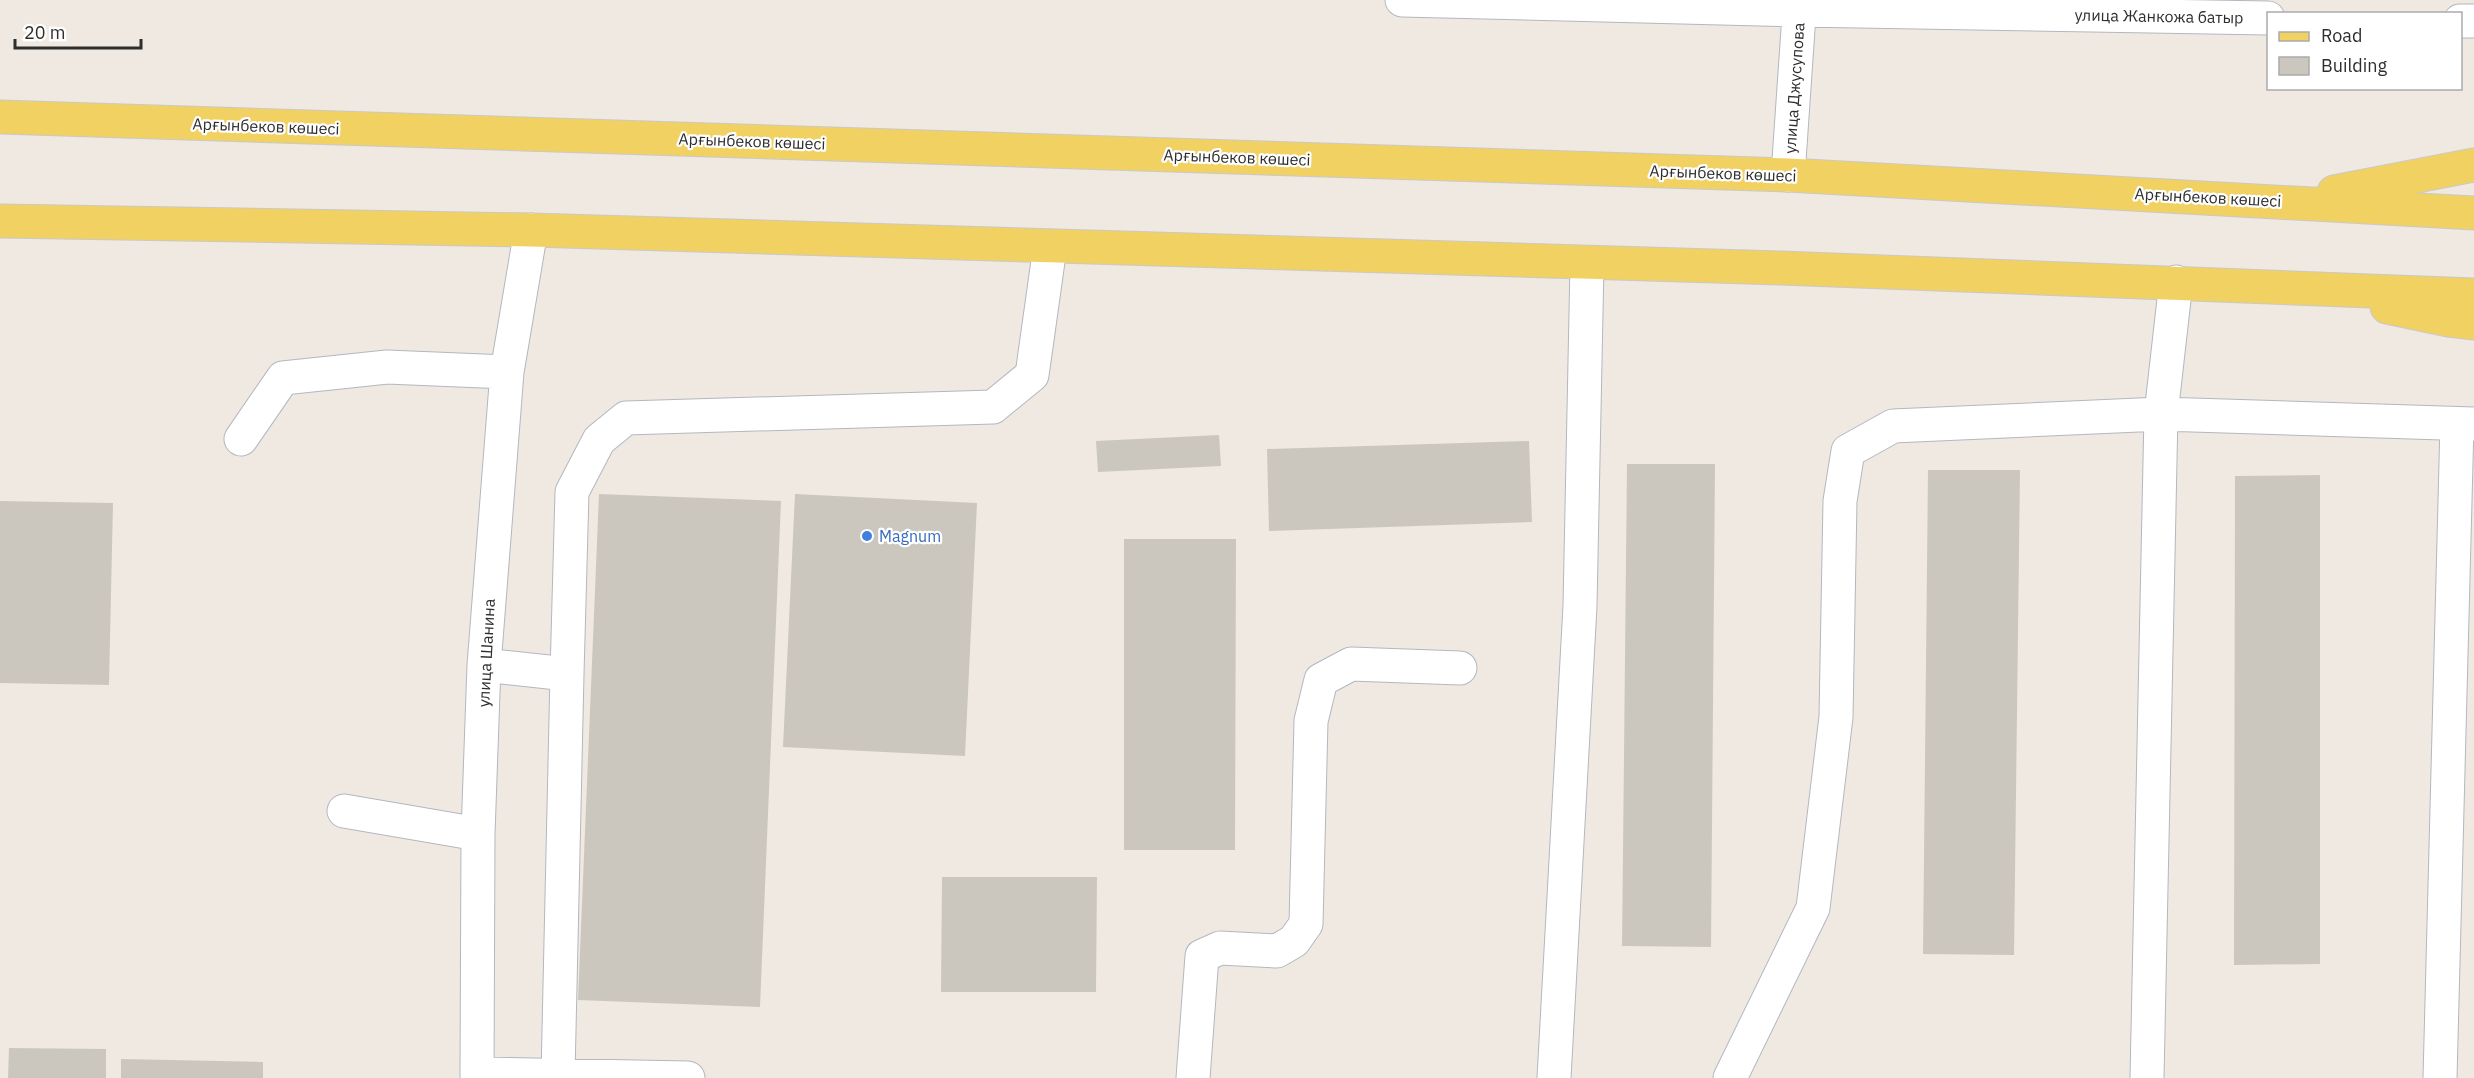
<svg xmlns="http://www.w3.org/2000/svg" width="2474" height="1078" font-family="'IBM Plex Sans',sans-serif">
	<rect width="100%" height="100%" fill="#efe9e1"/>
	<!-- building -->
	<path fill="#cbc7bf" d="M1219,435l2,31 -123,6 -2,-31z
		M1529,441l3,81 -263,9 -2,-82z
		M1627,464h88l-4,483 -89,-1z
		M1928,470h92l-6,485 -91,-1z
		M2320,475v489l-86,1 1,-489z
		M599,494l182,7 -21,506 -182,-7z
		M795,494l182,9 -12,253 -182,-9z
		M0,501l113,2 -4,182 -109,-2z
		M1124,539h112l-1,311h-111z
		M942,877h155l-1,115h-155z
		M9,1048l97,1v29h-98z
		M121,1059l142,3v16h-142z"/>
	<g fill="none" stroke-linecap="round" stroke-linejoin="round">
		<!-- minor casing -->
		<g stroke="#b4b7c1" stroke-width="35">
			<path id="minor" d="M1402,0l398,10 468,8
				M2460,21h14
				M1788,175l12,-175
				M241,439l42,-61 104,-11 120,5
				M484,665l83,9 5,-182 27,-52 27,-22 367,-11 39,-32 18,-128
				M344,811l134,23
				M478,1074l210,4
				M558,1075l9,-401
				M477,1078l1,-244 6,-169 23,-293 24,-142
				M1193,1078l9,-122 18,-8 57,3 17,-10 12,-17 5,-203 10,-41 30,-16 109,4
				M1554,1078l26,-472 7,-342
				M1730,1078l83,-170 23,-191 4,-216 8,-50 45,-25 268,-12 313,10
				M2147,1078l14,-664 15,-132
				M2440,1078l17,-654"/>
		</g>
		<!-- major casing -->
		<g stroke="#c9c9c9" stroke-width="35">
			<path id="major" d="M0,117l1788,58 686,38
				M2334,192l140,-27
				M0,221l531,9 1250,38 693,27
				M2387,307l62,13 25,3"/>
		</g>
		<!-- minor -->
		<use href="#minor" stroke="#fff" stroke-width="33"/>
		<!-- major -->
		<use href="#major" stroke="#f2d163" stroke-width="33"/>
	</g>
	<!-- markers -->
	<circle fill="#3f7fe0" stroke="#fff" stroke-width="2" cx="867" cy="536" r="6"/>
	<g text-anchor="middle" stroke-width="4.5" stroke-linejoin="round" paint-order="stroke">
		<!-- street labels -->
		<g font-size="16" fill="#2e2e2e" stroke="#fff">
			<text transform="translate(2159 16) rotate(1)" y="6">улица Жанкожа батыр</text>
			<text transform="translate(1794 88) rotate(-86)" y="6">улица Джусупова</text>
			<text transform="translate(266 126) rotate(2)" y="6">Арғынбеков көшесі</text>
			<text transform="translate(752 141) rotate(2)" y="6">Арғынбеков көшесі</text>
			<text transform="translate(1237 157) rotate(2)" y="6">Арғынбеков көшесі</text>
			<text transform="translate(1723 173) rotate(2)" y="6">Арғынбеков көшесі</text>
			<text transform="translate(2208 197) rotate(3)" y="6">Арғынбеков көшесі</text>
			<text transform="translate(486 653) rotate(-87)" y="6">улица Шанина</text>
		</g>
		<!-- shop labels -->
		<g font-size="16" fill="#366cbe" stroke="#fff" text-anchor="start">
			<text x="879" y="542">Magnum</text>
		</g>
	</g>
	<!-- legend -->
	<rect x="2267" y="12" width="195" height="78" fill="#ffffff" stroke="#ababab" stroke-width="1.5"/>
	<rect x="2279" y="32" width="30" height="9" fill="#f2d163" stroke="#ababab" stroke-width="1.5"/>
	<text x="2321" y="42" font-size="18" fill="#2e2e2e">Road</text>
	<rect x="2279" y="57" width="30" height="18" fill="#cbc7bf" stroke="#ababab" stroke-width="1.5"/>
	<text x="2321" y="72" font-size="18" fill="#2e2e2e">Building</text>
	<!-- scale -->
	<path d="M15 39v9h126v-9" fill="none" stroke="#2e2e2e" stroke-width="3"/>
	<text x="24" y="39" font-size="18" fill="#2e2e2e" stroke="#ffffff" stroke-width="4.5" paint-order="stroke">20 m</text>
</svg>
